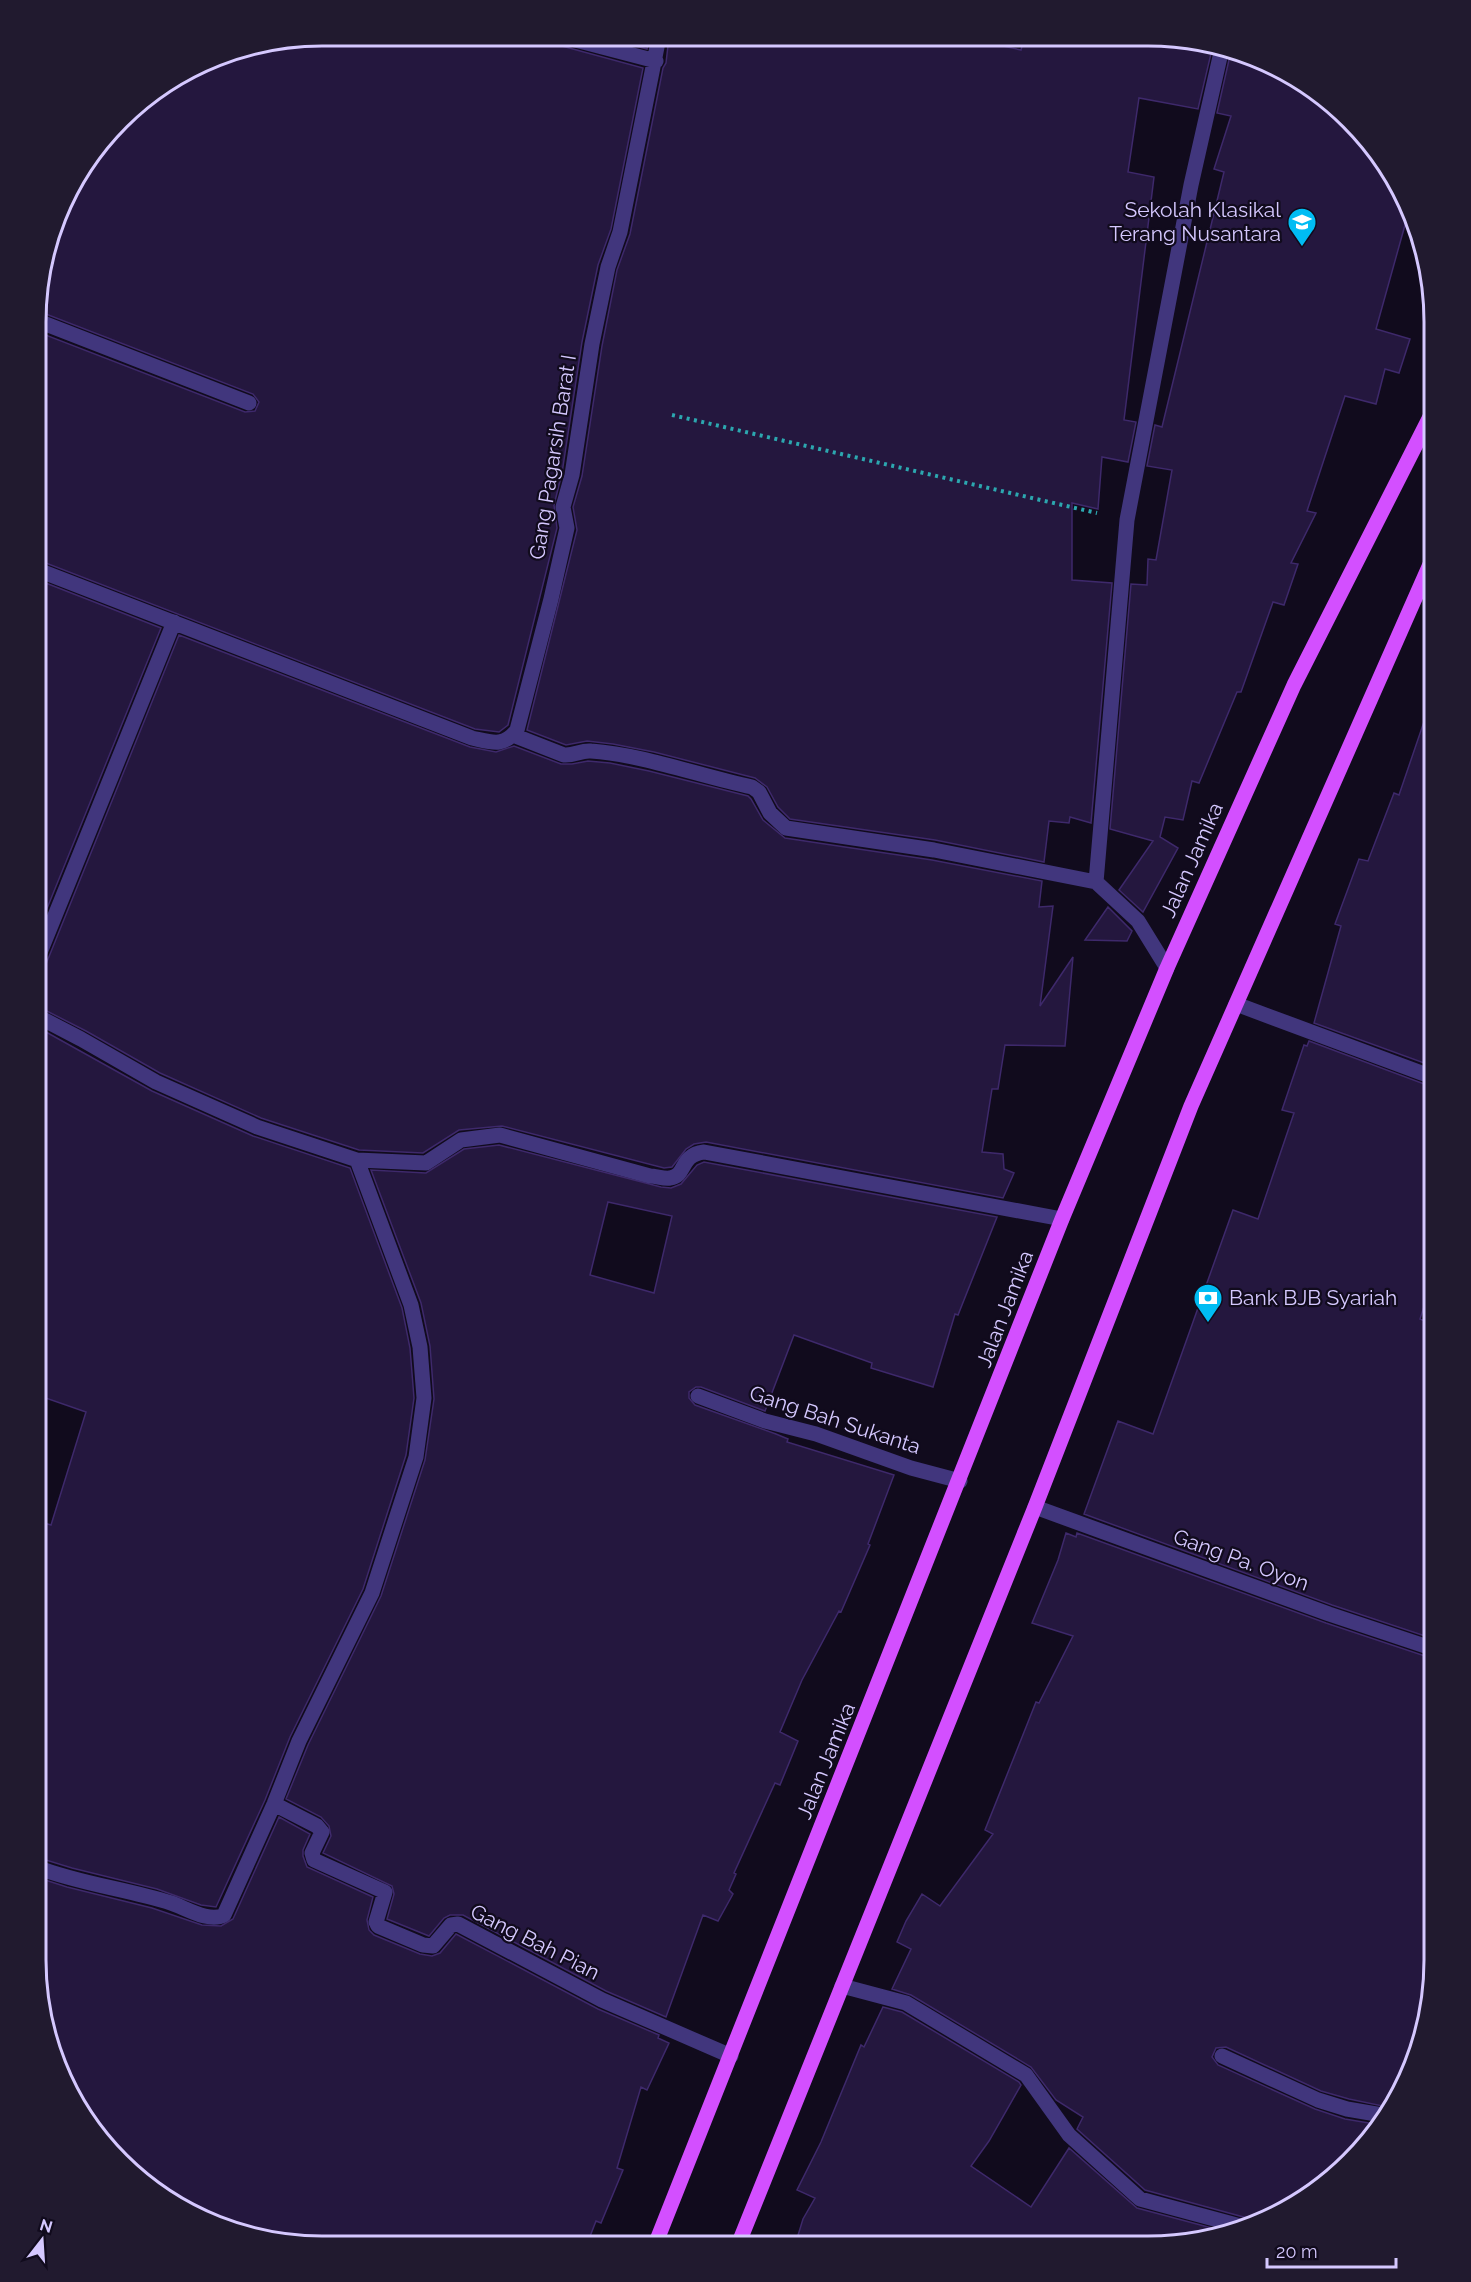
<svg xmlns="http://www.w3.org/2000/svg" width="1471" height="2282" font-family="Raleway,sans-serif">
	<rect width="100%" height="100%" fill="#110b1d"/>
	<!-- building -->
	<path fill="#24173e" stroke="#3e296b" stroke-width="1.5" fill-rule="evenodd" d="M322,36l233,1 2,6 5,3 81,22 -32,161 -13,36 -16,77 -20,131 -8,32 3,23 -49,197 -9,7 -24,-3 -437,-169v-228l207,80 10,-1 4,-9 -6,-8 -215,-83v-26l28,-90 67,-88 80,-49z
		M602,37h47l-2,12z
		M669,37l297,1 55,12 3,-12 163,1 26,6 -15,64 -59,-11 -11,74 26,5 -30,243 12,2 -8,40 -26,-5 -4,52 -26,-6v77l40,3 -21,240 -21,-6 -1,6 -20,-2 -5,41 -109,-22 -145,-21 -12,-12 -11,-20 -12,-9 -101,-26 -41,-8 -26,-3 -21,4 -39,-15 50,-200 -4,-23 9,-31 20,-130 15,-76 13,-36 33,-166 3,-5z
		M1231,51l27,7 65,37 53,53 34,59 -34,122 34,10 -11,34 -14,-4 -9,35 -31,-8 -38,115 9,2 -25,50 7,1 -14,41 -11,-3 -32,90h-4l-38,91 -7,-2 -9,39 -18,-3 -5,20 18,11 -35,64 -24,-22 34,-49 -43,-12 21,-245 16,1 1,-26 8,1 16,-90 -25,-4 8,-41 7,2 62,-255 -10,-3 17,-53 -14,-3z
		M38,580l123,48 -124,305 1,-22z
		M179,635l291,112 26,5 18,-6 47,18h11l16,-3 22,2 39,8 99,25 3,3 12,21 22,18 147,22 110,21 -3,26 14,-1 -13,100 33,-49 -8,89 -60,-1 -7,44h-6l-10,63 21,2 1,15 10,4 -11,25 -297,-56 -12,2 -8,5 -14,18 -8,1 -162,-42 -43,4 -36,23 -64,-3 -98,-32 -101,-45 -74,-42 -49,-25v-36l9,-6z
		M1429,707l6,1v359l-121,-44 27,-97 -6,-2 24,-65 9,2 26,-68 5,2z
		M1108,907l24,24 -5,10 -42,-1z
		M37,1027l115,64 101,45 97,32 52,140 8,40 4,50 -8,57 -43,134 -73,148 -25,63 -49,107 -15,-2 -44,-16 -85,-21 -36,-11 1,-336 14,4 35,-113 -49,-17z
		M1309,1041l126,47v184l-15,47 15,6 -1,314 -102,-34 -248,-91 34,-93 35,13 80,-224 25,9 36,-106 -12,-3 22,-65 3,1z
		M499,1145l162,42 10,1 10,-4 16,-19 7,-3 293,55 -39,98 -3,-1 -22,73 -62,-19 1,-5 -78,-28 -29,76 -64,-24h-5l-7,5v6l6,7 81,29 12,5 -1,3 107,33 -26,69 2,1 -29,67 -2,-1 -37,69 -22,52 18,9 -18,44 -5,-2 -41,90 2,1 -7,16 4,4 -15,27 -15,-6 -37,102 -60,-26 -143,-76h-13l-6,3 -15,18 -42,-17 7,-25 -2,-8 -69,-33 8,-17 -2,-10 -8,-9 -35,-18 22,-54 73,-149 44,-136 9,-61 -4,-53 -9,-43 -50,-133 55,3 38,-24zM608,1202l64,14 -18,77 -64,-18z
		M1066,1533l10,4 1,-4 249,90 108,36v320l-14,73 -28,56 -43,-9 -28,-8 -95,-44 -10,1 -4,9 6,8 97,44 30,10 36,6 -58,62 -64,37 -6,1 -6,-7 -102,-28 -68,-61 6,-12 -27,-17 -25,-33 -120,-72 -19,-6 19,-40 -14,-7 9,-21 16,-27 18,12 53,-72 -8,-4 51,-128 3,1 34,-67 -41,-13 26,-63z
		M279,1817l31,17 -7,16v6l4,11 66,30 -6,23 2,10 5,5 46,19 12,2 8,-3 16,-19 142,75 61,26 -1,3 11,5 -22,47 -6,-3 -24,81 6,2 -22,53 -5,-2 -9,23h-302l-72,-20 -65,-37 -53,-53 -37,-64 -22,-110v-83l31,10 85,21 50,17 19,1 12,-7z
		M883,2007l19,5 117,70 2,3 -32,56 -18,25 60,41 38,-59 68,60 86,23 -74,15 -354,-1 8,-26 12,-21 -18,-8 24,-48 40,-97 3,2z"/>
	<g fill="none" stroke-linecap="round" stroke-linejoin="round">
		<!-- path -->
		<path stroke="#2ca7af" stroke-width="4" stroke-dasharray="3 4.5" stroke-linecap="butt" d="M672,415l425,98"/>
		<!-- minor -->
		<path stroke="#41367d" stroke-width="15" d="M564,37l92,24
			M38,321l211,82
			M38,570l434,168c19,4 31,10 45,-8l34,-131 16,-71 -4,-21 9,-32 20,-131 16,-77 12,-35 39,-195
			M513,735l51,20c10,1 17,-5 27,-4 54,4 108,25 161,36l7,5 11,21 16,15 148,22 162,32
			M37,960l137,-338
			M1167,968l-29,-47 -42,-39 31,-362 64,-335 31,-137
			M1236,1004l199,74
			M357,1160l69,3 35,-23 39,-5 150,41c6,0 14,3 20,2 17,-2 9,-23 34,-26l358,67
			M698,1396l67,25 51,13 95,34 49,13
			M1035,1507l294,107 105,35
			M274,1804l43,22 5,6 -10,21 2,7 71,32 -9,30 2,4 45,19 10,1 18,-21 7,-1 144,76 129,56
			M36,1867c44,17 91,22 135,36 15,5 38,20 53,12l50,-111 25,-63 73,-148 44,-136 8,-59 -4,-51 -9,-42 -54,-145 -100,-33 -101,-45 -75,-43 -44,-23
			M842,1986l64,17 120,72 43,60 71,64 104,28
			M1222,2056l96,44 29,9 41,7"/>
		<!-- major -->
		<path stroke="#d34fff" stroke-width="15" d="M655,2245l407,-1026 105,-251 127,-283 141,-278
			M738,2245l297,-738 156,-401 244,-553"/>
	</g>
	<!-- icons -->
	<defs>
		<g id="school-pin" transform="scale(1.5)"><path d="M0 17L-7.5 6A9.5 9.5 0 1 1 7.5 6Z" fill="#00bcf3" stroke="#110b1d"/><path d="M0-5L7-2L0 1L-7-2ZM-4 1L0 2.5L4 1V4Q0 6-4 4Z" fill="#fff"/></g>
		<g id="bank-pin" transform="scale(1.5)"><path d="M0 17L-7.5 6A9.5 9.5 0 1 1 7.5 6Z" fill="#00bcf3" stroke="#110b1d"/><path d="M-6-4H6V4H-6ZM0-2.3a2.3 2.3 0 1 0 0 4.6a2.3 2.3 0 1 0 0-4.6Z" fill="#fff"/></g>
	</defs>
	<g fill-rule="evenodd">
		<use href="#school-pin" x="1302" y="222"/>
		<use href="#bank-pin" x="1208" y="1298"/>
	</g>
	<g text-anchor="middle" stroke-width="4.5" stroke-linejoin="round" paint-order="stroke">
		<!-- poi labels -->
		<g font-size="21" fill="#d5c8ff" stroke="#110b1d" text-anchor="end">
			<text x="1281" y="217">Sekolah Klasikal<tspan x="1281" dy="24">Terang Nusantara</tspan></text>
			<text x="1229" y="1305" text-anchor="start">Bank BJB Syariah</text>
		</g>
		<!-- street labels -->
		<g font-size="21" fill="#d5c8ff" stroke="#110b1d">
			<text transform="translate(553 457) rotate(-81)" y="7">Gang Pagarsih Barat I</text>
			<text transform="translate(1192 860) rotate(-66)" y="7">Jalan Jamika</text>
			<text transform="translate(1005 1309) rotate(-69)" y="7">Jalan Jamika</text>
			<text transform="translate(835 1420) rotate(18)" y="7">Gang Bah Sukanta</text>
			<text transform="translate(1241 1560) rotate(20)" y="7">Gang Pa. Oyon</text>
			<text transform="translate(826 1761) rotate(-68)" y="7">Jalan Jamika</text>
			<text transform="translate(535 1942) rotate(27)" y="7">Gang Bah Pian</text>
		</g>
	</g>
	<!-- crop -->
	<path d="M0 0H1471V2282H0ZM322 46H1148A276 276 0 0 1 1424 322V1960A276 276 0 0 1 1148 2236H322A276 276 0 0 1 46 1960V322A276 276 0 0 1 322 46Z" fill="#211a2f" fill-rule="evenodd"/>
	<path fill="none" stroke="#d5c8ff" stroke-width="3" d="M322 46H1148A276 276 0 0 1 1424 322V1960A276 276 0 0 1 1148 2236H322A276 276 0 0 1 46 1960V322A276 276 0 0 1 322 46Z"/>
	<!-- north arrow -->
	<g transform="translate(42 2240) rotate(17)" stroke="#110b1d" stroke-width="4.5" paint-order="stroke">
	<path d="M0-4.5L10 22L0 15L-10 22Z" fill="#d5c8ff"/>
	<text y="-9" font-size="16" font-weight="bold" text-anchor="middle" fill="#d5c8ff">N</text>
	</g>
	<!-- scale -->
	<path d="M1267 2258v9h129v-9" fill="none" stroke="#d5c8ff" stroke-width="3"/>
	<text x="1276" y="2258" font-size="18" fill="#d5c8ff" stroke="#110b1d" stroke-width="4.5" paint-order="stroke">20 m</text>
</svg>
